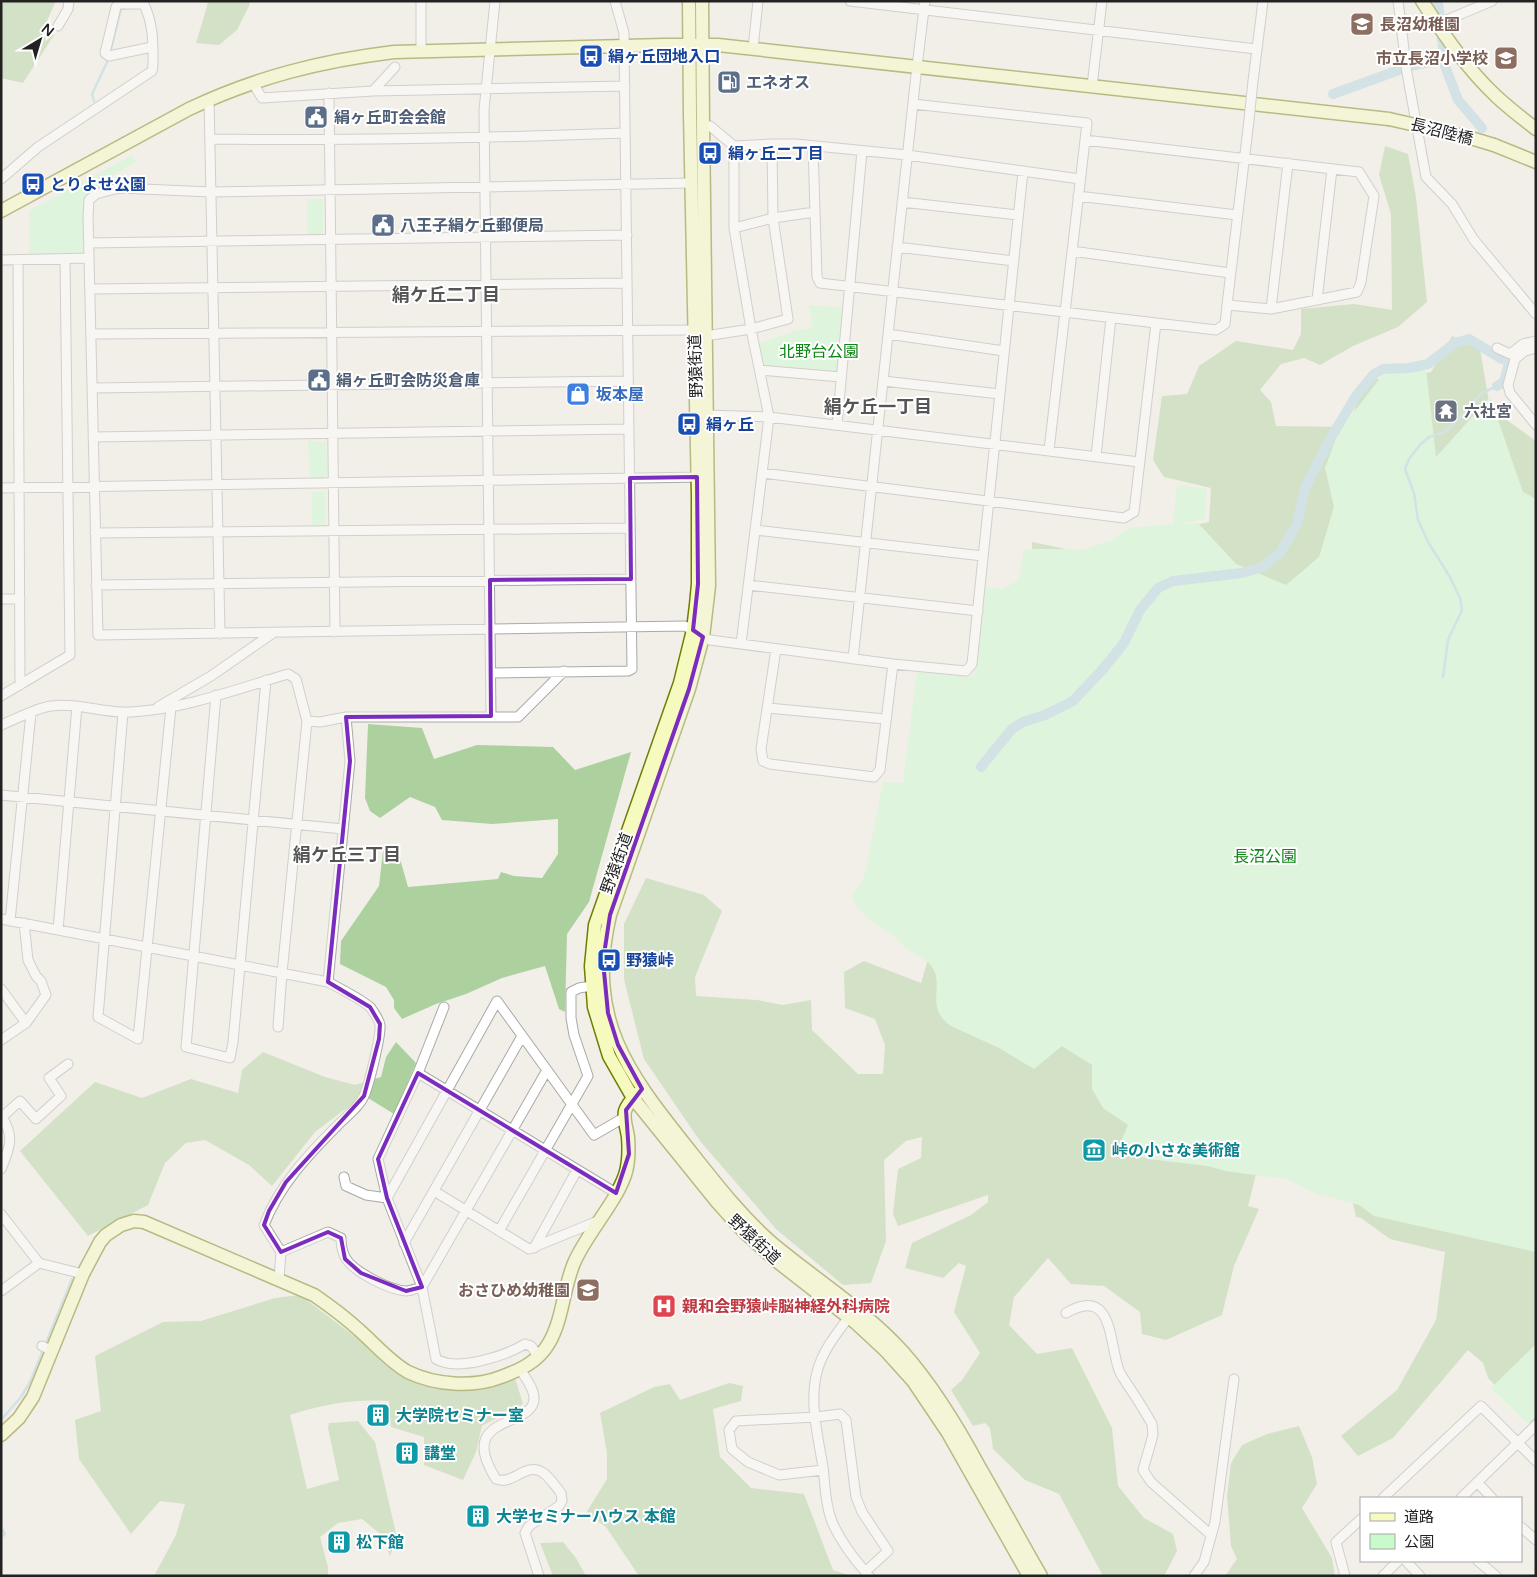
<svg xmlns="http://www.w3.org/2000/svg" width="1537" height="1577" font-family="'Varela Round','Noto Sans JP',sans-serif">
	<rect width="100%" height="100%" fill="#f2efe9"/>
	<!-- forest -->
	<path fill="#add19e" d="M1,1h55l-11,24 9,10 -31,48 -22,-5z
		M201,1h48l1,3 -13,26 -18,15 -23,-2 12,-40z
		M1385,146l23,8 8,43 11,105 -29,25 -45,19 -33,19 -16,-7 -23,6 -21,26 11,12 5,24 72,1 18,-48h20l45,-7 21,-36 28,13 10,59 46,33v979l-5,4 -43,-46 -5,-15 -15,-13 -75,88 -35,18 -17,-20 56,-46 39,-70 9,-68 -55,-13 -29,-21 -5,-1 -7,-32 -91,-19 -10,40 11,3 -25,57 -12,49 -56,25 -24,-6 -2,-22 -36,-26 -33,-2 -23,-26 -34,39 -5,28 28,29 35,-6 40,80 6,58 26,32 29,16 4,17 -13,25h-61l-44,-82 -34,-14 -32,-31 -3,-21 -5,-5 -12,3 -22,-36 11,-10 18,-27 -26,-41 12,-46 -7,-3 -16,15 -38,-10 7,-25 59,-28 17,-13v-7l-90,31 -5,-12 5,-45 23,-11 1,-21 -16,4 -22,19 2,81 -15,42 -28,2 -67,-56 -76,-88 -56,-82 -20,-80v-55l22,-46 58,17 18,16 -27,66 1,19 61,4 26,5 28,-5 1,30 46,44h25l2,-29 -10,-26 -30,-11 -1,-36 20,-11 57,22 9,-30 -19,-122 122,-251 -1,-38 63,13 99,-30 15,-3 2,-34 -47,-11 -11,-17 9,-64 25,-2 12,-28 37,-25 57,9 8,-16v-25l53,-5 38,6 -1,-96 -12,-39z
		M368,724l54,4 12,31 43,-14 76,2 22,23 56,-18 -42,150 -22,32 -2,78 -6,-3 -14,-43 -43,12 -36,16 -30,10 -34,15 -8,-11v-8l-8,-13 -46,-23 1,-23 38,-55 4,-35 14,-3 11,39 90,-8 3,-7 13,4 28,2 16,-24v-35l-66,5 -50,-4 -7,-13 -25,-10 -30,21 -10,-7 -5,-13z
		M396,1042l20,21 -22,51 -26,-16 -24,12 -29,22 -43,54 -23,-21 -44,-25 -19,3 -21,20 -17,42 -60,31 -68,-85 75,-69 47,16 49,-19 47,14 4,-23 21,-18 62,25 30,8 26,-8 5,-20z
		M300,1295l78,59 41,28 46,9 50,-13 8,26 -41,22 -6,26 -13,28 -39,-15v-28l-33,-10 -2,-26c-37,-2 -64,3 -99,14l17,74 32,-9 -11,-52 1,-5 29,-2 17,21 22,96 -7,18 -11,-23 -17,-14 -24,4 -18,14 8,30v9h-174l22,-41 9,-31 -25,-3 -29,33 -52,-75 -4,-39 26,-9 -6,-55 68,-34 38,-1 74,-23z
		M729,1383l14,3 -2,15 -28,8 7,48 31,31 53,6 29,76 19,6h-213l-33,-49 -20,-14 21,-34v-26l-7,-40 54,-26 16,-3 10,16z
		M1299,1426l13,31 5,27 -15,24 30,50 3,18h-110l12,-17 -6,-13 -4,-50 4,-33 11,-18 25,-11z
		M563,1542l13,16 10,18h-33l-13,-33z"/>
	<!-- park -->
	<path fill="#c8facc" d="M132,155l4,7 -23,13 -1,12 -26,13 1,56 -58,3v-48z
		M307,199h16v37h-16z
		M809,305l38,3 -6,69 -81,-7 -5,-25 40,-14 18,-4z
		M1426,369l10,88 54,-60 33,95 13,7v753l-162,-36 -15,-11 -44,-12 -29,-14 -61,-8 -17,-5 -60,-7 -14,-5 -18,-1 12,-28 -25,-17 -11,-19v-24l-30,-19 -28,23 -35,-21 -48,-22c-27,-19 -6,-39 -19,-59 -5,-8 -15,-11 -22,-16 -6,-4 -11,-11 -17,-16 -10,-7 -23,-13 -31,-23 -5,-4 -8,-10 -11,-16l13,-18 19,-96 20,1 14,-111 52,5 5,-3 12,-87 17,2 16,-9 5,-31h62l26,-9 17,-12 44,-4 4,-39 30,4 -2,30 -25,5 18,-1 38,41 50,21 33,-28 15,-50 -9,-39 13,-35 45,-59z
		M308,441l18,1 2,31 -5,5 -13,-1z
		M312,492h13l1,35h-14z
		M1536,1344v72l-8,8 -37,-36z"/>
	<g fill="none" stroke-linecap="round" stroke-linejoin="round">
		<!-- stream -->
		<path stroke="#aad3df" stroke-width="2.5" d="M110,53l11,-44 7,-1
			M94,101l-2,-7 17,-36
			M1443,677l5,-37 14,-30 -2,-12 -10,-21 -22,-35 -10,-22 -4,-27 -9,-24 4,-10 11,-14 9,-8 13,-4 9,-6 31,-34 15,-7
			M45,1345l27,-66
			M1,1420l20,-23 9,-15 13,-32
			M1,1527l4,7 -4,3"/>
		<!-- canal -->
		<path stroke="#aad3df" stroke-width="10" d="M1438,1l7,65 13,34 24,28
			M1333,94l77,-28 35,-7
			M1497,386l7,-4 6,-23 3,-4
			M981,767l31,-38 11,-7 22,-7 28,-14 30,-32 21,-26 16,-33 18,-22 15,-7 69,-8 20,-6 18,-14 17,-29 8,-36 25,-49 26,-43 18,-22 9,-5 26,-1 19,-4 27,-21 14,-4 33,20h8"/>
		<!-- street casing -->
		<g stroke="#a9a9a9" stroke-width="11">
			<path id="street" d="M421,1v50
				M615,1l9,32v13l8,623
				M850,1l406,48
				M1398,1l9,72 19,104 26,27 22,36 62,74
				M1437,24l55,-23
				M58,26l10,-17 1,-8
				M753,49l5,-48
				M1253,81l10,-80
				M253,83l9,15 111,-7 252,-5
				M1092,86l10,-85
				M373,91l22,-24
				M329,93l6,539
				M209,100l11,534
				M913,104l174,19 -38,327
				M703,125l7,1 24,20v82l17,101 18,88 -28,227
				M210,139c139,2 277,-1 415,-6
				M772,144h24l111,11 173,24
				M813,146l4,131 3,6 336,40
				M1,179l37,-32 114,-76c2,-5 1,-37 -1,-44 -1,-8 -4,-16 -7,-23h-26l-2,3 -11,46 4,3 43,-9
				M692,183l-481,9 -92,-4 -23,6 -7,6 -1,16 10,419 587,-9 18,11 7,3 183,24 73,7 6,-7 51,-493
				M1078,196l159,19
				M902,202l116,13
				M734,228l39,-10 42,-6
				M89,243l538,-8
				M897,247l117,14
				M1072,251l158,22
				M1,260l88,-2
				M18,260l2,425
				M90,289l537,-6
				M1317,300l15,-131
				M1227,305l22,-185
				M1271,309l17,-146
				M91,334l603,-4
				M888,334l116,17
				M705,336l46,-7 37,-10 -15,-101 -1,-74 -38,2
				M1497,348l13,6 13,-10 13,-3
				M1536,348l-11,3 -10,8 -7,26 2,8 26,32
				M760,370l81,7
				M883,381l117,13
				M92,388l536,-7
				M707,415l62,2 370,45
				M837,425l25,-274
				M93,437l536,-8
				M1096,456l15,-138
				M762,473l362,45 10,-6 22,-189 60,7 9,-6 2,-19 44,4 86,-17 4,-10 13,-86 -15,-24 -274,-32
				M1,488l702,-11
				M755,530l228,26
				M95,533l535,-5
				M96,585l535,-6
				M748,585l230,26
				M1,599h19
				M776,649l-15,100 2,12 7,3 104,13 6,-7 13,-106
				M853,659l63,-584 9,-74
				M491,673l137,-2 4,-2
				M216,695l-30,352 44,11 3,-16 33,-362
				M1,696l69,-41 -5,-396
				M158,707l53,-31 62,-43
				M768,708l117,11
				M123,712l-25,305 40,22 33,-332
				M491,716l-7,-606 11,-109
				M307,721l13,1 26,-5
				M1,725c15,-6 35,-17 50,-19 27,-4 54,8 80,6 54,-3 106,-23 157,-38l8,5 11,42 -25,252 -4,54
				M1,795l342,34
				M1,919l327,63c11,6 35,18 43,26 3,5 8,11 9,17 1,11 -11,60 -16,71 -5,12 -19,21 -28,31 -29,29 -57,59 -72,98l17,27 -2,27
				M10,921l21,-208
				M58,930l19,-224
				M328,982l22,-221 -4,-44h172l46,-46
				M1,989l25,34
				M1,1040l25,-17 20,-28 -5,-14 -5,-5 -8,-16 -4,-37
				M418,1073l198,120
				M1,1116c14,19 9,32 0,53
				M2,1117l18,-16 16,18 25,-23 -12,-18 19,-14
				M344,1177l2,9 20,9 21,3
				M434,1191l95,58 69,-28
				M387,1198l110,-197 97,134 31,-18
				M1,1214l38,49 -38,28
				M499,1231l89,-155 -14,-41 -3,-17v-26l8,-4 13,-2
				M404,1243l118,-207
				M534,1248l43,-78
				M281,1252l47,-20 13,6c0,6 1,13 4,19 8,15 45,33 61,34 5,0 11,-3 16,-4l-35,-89 -9,-39 40,-86 26,-66
				M39,1263l44,11
				M1066,1313c46,-27 43,26 52,54 1,6 6,12 9,17 9,13 17,26 25,40l1,11 -10,35 8,12 60,53
				M849,1317c-13,17 -27,35 -32,55 -8,30 1,65 6,95 2,17 2,35 8,52 8,21 23,40 38,57
				M42,1346l11,5
				M539,1357l-8,-11 -6,-2c-20,12 -68,28 -89,15l-14,-72 125,-217
				M521,1370c4,8 13,18 13,28 1,31 -80,15 -38,81 16,7 30,-17 46,-7 7,4 13,14 19,21l1,8 -3,5 -30,20 -4,7 14,43
				M823,1470l-44,5 -31,-13 -16,-13 -3,-19 7,-9 80,-4 24,-3 6,6 10,77 6,15 26,39 -23,21
				M1477,1482l15,16
				M1383,1498l98,-92 55,55
				M1461,1498l75,-73
				M1521,1527l15,13
				M1406,1561l14,15
				M1478,1561l18,15
				M1194,1576l10,-14 11,-40 19,-143
				M1345,1576l-9,-34 25,-23
				M1383,1576l15,-15"/>
		</g>
		<!-- secondary casing -->
		<g stroke="#707d05" stroke-width="15">
			<path id="secondary" d="M689,1l1,114 8,381v88l-2,21 -3,25 -13,53 -85,242 -4,41 3,41 15,49 24,42 84,104 27,30 30,27 82,64 29,27 28,31 35,52 81,143
				M702,1l1,124 6,461 -6,51 -14,52 -79,226c-25,106 19,159 81,237 26,33 51,65 82,92 43,36 92,66 130,108 31,35 55,75 77,116 21,36 40,72 61,108
				M1422,1c22,34 45,68 75,96 12,11 26,22 39,32
				M1494,145l42,17
				M1,211l188,-102c68,-32 131,-48 205,-57l270,-7h54l671,74
				M1,1435l18,-17 14,-21 50,-123 17,-32 6,-7 15,-10 13,-4 10,1 170,73c16,11 31,22 45,35 16,14 31,32 49,42 27,13 65,16 93,5 19,-7 37,-15 48,-34 14,-24 14,-54 25,-80 13,-30 41,-59 51,-88 4,-12 4,-25 3,-38 -1,-8 -5,-18 -3,-26 2,-7 8,-13 13,-18"/>
		</g>
		<!-- street -->
		<use href="#street" stroke="#fff" stroke-width="9"/>
		<!-- secondary -->
		<use href="#secondary" stroke="#f7fabf" stroke-width="12"/>
		<!-- street-bridge casing -->
		<g stroke="#a9a9a9" stroke-width="11" stroke-linecap="butt">
			<path id="street-bridge" d="M1249,120l4,-39"/>
		</g>
		<!-- secondary-bridge casing -->
		<g stroke="#707d05" stroke-width="15" stroke-linecap="butt">
			<path id="secondary-bridge" d="M1389,119l75,17 30,9"/>
		</g>
		<!-- street-bridge -->
		<use href="#street-bridge" stroke="#fff" stroke-width="9"/>
		<!-- secondary-bridge -->
		<use href="#secondary-bridge" stroke="#f7fabf" stroke-width="12"/>
	</g>
	<!-- marked area -->
	<path d="M0 0H1537V1577H0ZM697,477l1,107 -5,46 10,7 -14,52 -79,226 -7,46 5,52 10,32 24,44 -16,21 3,44 -13,39 -198,-120 -40,86 9,39 35,89 -16,4 -45,-18 -16,-14 -4,-21 -13,-6 -47,20 -17,-27 5,-14 17,-29 78,-86 15,-57 1,-15 -10,-17 -42,-25 22,-221 -4,-44 145,-1 -1,-136 141,-1 -1,-101z" fill="#f2efe9" fill-opacity=".55" fill-rule="evenodd"/>
	<path fill="none" stroke="#7b2cbf" stroke-width="4" stroke-linejoin="round" d="M697,477l1,107 -5,46 10,7 -14,52 -79,226 -7,46 5,52 10,32 24,44 -16,21 3,44 -13,39 -198,-120 -40,86 9,39 35,89 -16,4 -45,-18 -16,-14 -4,-21 -13,-6 -47,20 -17,-27 5,-14 17,-29 78,-86 15,-57 1,-15 -10,-17 -42,-25 22,-221 -4,-44 145,-1 -1,-136 141,-1 -1,-101z"/>
	<!-- icons -->
	<defs>
		<g id="school-square" transform="scale(1.25)"><rect x="-9" y="-9" width="18" height="18" rx="4" fill="#8d6e63" stroke="#fff"/><path d="M0-5L7-2L0 1L-7-2ZM-4 1L0 2.5L4 1V4Q0 6-4 4Z" fill="#fff"/></g>
		<g id="bus-square" transform="scale(1.25)"><rect x="-9" y="-9" width="18" height="18" rx="4" fill="#1a4fb4" stroke="#fff"/><path d="M-5-6H5V4H4V6H2V4H-2V6H-4V4H-5ZM-3.5-4V0h7V-4ZM-3.5 1.2v1.5H-2V1.2ZM2 1.2v1.5H3.5V1.2Z" fill="#fff"/></g>
		<g id="fuel-square" transform="scale(1.25)"><rect x="-9" y="-9" width="18" height="18" rx="4" fill="#5c6f8a" stroke="#fff"/><path d="M-5.5-6h7V0h2V4h1.3V-2.5L3-4.5l.8-.8L6-3V5H2.5V1h-1V6h-7ZM-4.2-4.7v3.2H.2V-4.7Z" fill="#fff"/></g>
		<g id="civic-square" transform="scale(1.25)"><rect x="-9" y="-9" width="18" height="18" rx="4" fill="#5c6f8a" stroke="#fff"/><path d="M-.6-6.5H3V-4.5H.6V-3L4-1V1h2V6H-6V1h2V-1L-.6-3ZM-1.2 2.5V6h2.4V2.5Z" fill="#fff"/></g>
		<g id="shop-square" transform="scale(1.25)"><rect x="-9" y="-9" width="18" height="18" rx="4" fill="#3f7fe0" stroke="#fff"/><path d="M-5-2.5h2.3a2.7 3.5 0 0 1 5.4 0H5L5.5 6h-11ZM-1.5-2.5h3a1.5 2.3 0 0 0-3 0Z" fill="#fff"/></g>
		<g id="temple-square" transform="scale(1.25)"><rect x="-9" y="-9" width="18" height="18" rx="4" fill="#6b7280" stroke="#fff"/><path d="M0-6L5-2H3V0L6.5 2.5H4V6H1.5V3h-3V6H-4V2.5H-6.5L-3 0V-2H-5Z" fill="#fff"/></g>
		<g id="museum-square" transform="scale(1.25)"><rect x="-9" y="-9" width="18" height="18" rx="4" fill="#0f9aa8" stroke="#fff"/><path d="M0-6L6-3V-2H-6V-3ZM-5-1h2V3h-2ZM-1-1h2V3h-2ZM3-1h2V3H3ZM-6 4H6V6H-6Z" fill="#fff"/></g>
		<g id="hospital-square" transform="scale(1.25)"><rect x="-9" y="-9" width="18" height="18" rx="4" fill="#e0444e" stroke="#fff"/><path d="M-5-5h3v3.5h4V-5h3V5h-3V1.5h-4V5h-3Z" fill="#fff"/></g>
		<g id="building-square" transform="scale(1.25)"><rect x="-9" y="-9" width="18" height="18" rx="4" fill="#0f9aa8" stroke="#fff"/><path d="M-4-6H4V6H1V3H-1V6H-4ZM-2.5-4.3h1.7v1.8h-1.7ZM.8-4.3h1.7v1.8H.8ZM-2.5-1h1.7V.8h-1.7ZM.8-1h1.7V.8H.8Z" fill="#fff"/></g>
	</defs>
	<g fill-rule="evenodd">
		<use href="#school-square" x="1362" y="24"/>
		<use href="#bus-square" x="591" y="56"/>
		<use href="#school-square" x="1506" y="58"/>
		<use href="#fuel-square" x="729" y="82"/>
		<use href="#civic-square" x="316" y="117"/>
		<use href="#bus-square" x="710" y="153"/>
		<use href="#bus-square" x="33" y="184"/>
		<use href="#civic-square" x="383" y="225"/>
		<use href="#civic-square" x="319" y="380"/>
		<use href="#shop-square" x="578" y="394"/>
		<use href="#temple-square" x="1446" y="411"/>
		<use href="#bus-square" x="689" y="424"/>
		<use href="#bus-square" x="609" y="960"/>
		<use href="#museum-square" x="1094" y="1150"/>
		<use href="#school-square" x="588" y="1290"/>
		<use href="#hospital-square" x="664" y="1306"/>
		<use href="#building-square" x="378" y="1415"/>
		<use href="#building-square" x="407" y="1453"/>
		<use href="#building-square" x="478" y="1516"/>
		<use href="#building-square" x="339" y="1542"/>
	</g>
	<g text-anchor="middle" stroke-width="4" stroke-linejoin="round" paint-order="stroke">
		<!-- education labels -->
		<g font-size="16" font-weight="bold" fill="#785e54" stroke="#fff" text-anchor="end">
			<text x="1380" y="30" text-anchor="start">長沼幼稚園</text>
			<text x="1488" y="64">市立長沼小学校</text>
			<text x="570" y="1296">おさひめ幼稚園</text>
		</g>
		<!-- transit labels -->
		<g font-size="16" font-weight="bold" fill="#164399" stroke="#fff" text-anchor="start">
			<text x="608" y="62">絹ヶ丘団地入口</text>
			<text x="728" y="159">絹ヶ丘二丁目</text>
			<text x="50" y="190">とりよせ公園</text>
			<text x="706" y="430">絹ヶ丘</text>
			<text x="626" y="966">野猿峠</text>
		</g>
		<!-- service labels -->
		<g font-size="16" font-weight="bold" fill="#4e5e75" stroke="#fff" text-anchor="start">
			<text x="746" y="88">エネオス</text>
			<text x="334" y="123">絹ヶ丘町会会館</text>
			<text x="400" y="231">八王子絹ケ丘郵便局</text>
			<text x="336" y="386">絹ヶ丘町会防災倉庫</text>
		</g>
		<!-- street labels -->
		<g font-size="16" fill="#222" stroke="#fff">
			<text transform="translate(1442 131) rotate(14)" y="6">長沼陸橋</text>
			<text transform="translate(695 366) rotate(-92)" y="6">野猿街道</text>
			<text transform="translate(616 863) rotate(-70)" y="6">野猿街道</text>
			<text transform="translate(755 1239) rotate(43)" y="6">野猿街道</text>
		</g>
		<!-- park labels -->
		<g font-size="16" fill="#0c8416" stroke="#fff">
			<text x="819" y="357">北野台公園</text>
			<text x="1265" y="862">長沼公園</text>
		</g>
		<!-- shop labels -->
		<g font-size="16" font-weight="bold" fill="#366cbe" stroke="#fff" text-anchor="start">
			<text x="596" y="400">坂本屋</text>
		</g>
		<!-- worship labels -->
		<g font-size="16" font-weight="bold" fill="#5b616d" stroke="#fff" text-anchor="start">
			<text x="1464" y="417">六社宮</text>
		</g>
		<!-- culture labels -->
		<g font-size="16" font-weight="bold" fill="#0d838f" stroke="#fff" text-anchor="start">
			<text x="1112" y="1156">峠の小さな美術館</text>
			<text x="396" y="1421">大学院セミナー室</text>
			<text x="424" y="1459">講堂</text>
			<text x="496" y="1522">大学セミナーハウス 本館</text>
			<text x="356" y="1548">松下館</text>
		</g>
		<!-- health labels -->
		<g font-size="16" font-weight="bold" fill="#be3a42" stroke="#fff" text-anchor="start">
			<text x="682" y="1312">親和会野猿峠脳神経外科病院</text>
		</g>
		<!-- neighbourhood labels -->
		<g font-size="18" font-weight="bold" fill="#555" stroke="#fff">
			<text x="446" y="301">絹ケ丘二丁目</text>
			<text x="878" y="413">絹ケ丘一丁目</text>
			<text x="347" y="861">絹ケ丘三丁目</text>
		</g>
	</g>
	<!-- border -->
	<rect width="1537" height="1577" fill="none" stroke="#222222" stroke-width="5"/>
	<!-- legend -->
	<rect x="1360" y="1497" width="162" height="65" fill="#ffffff" stroke="#a7a7a7"/>
	<rect x="1370" y="1513" width="25" height="8" fill="#f7fabf" stroke="#a7a7a7"/>
	<text x="1404" y="1522" font-size="15" fill="#222222">道路</text>
	<rect x="1370" y="1534" width="25" height="15" fill="#c8facc" stroke="#a7a7a7"/>
	<text x="1404" y="1547" font-size="15" fill="#222222">公園</text>
	<!-- north arrow -->
	<g transform="translate(40 40) rotate(38)" stroke="#ffffff" stroke-width="4" paint-order="stroke">
	<path d="M0-4L9 19L0 12L-9 19Z" fill="#222222"/>
	<text y="-8" font-size="14" font-weight="bold" text-anchor="middle" fill="#222222">N</text>
	</g>
</svg>
